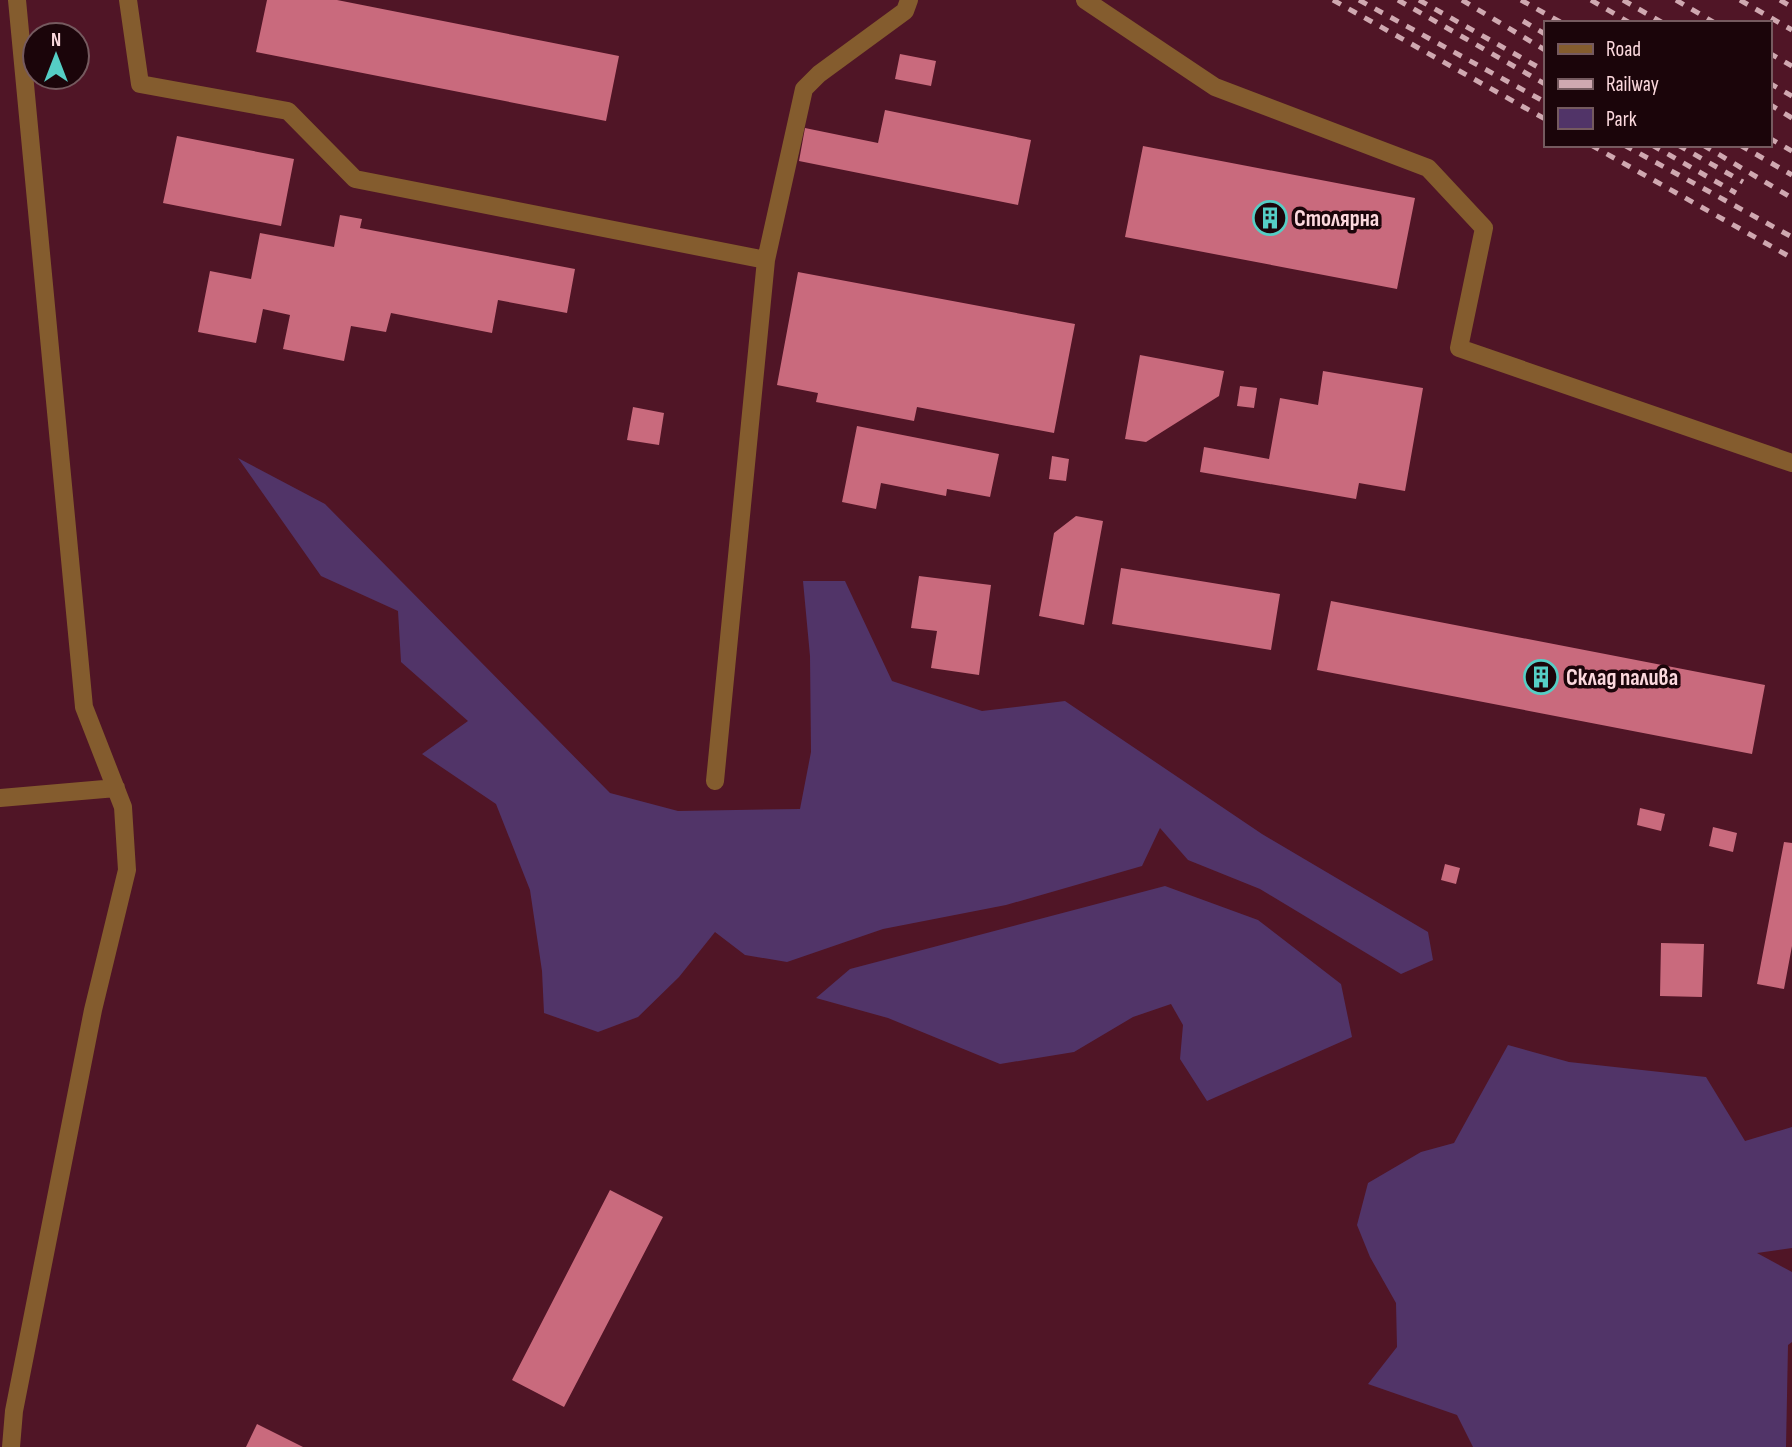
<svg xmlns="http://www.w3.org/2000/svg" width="1792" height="1447" font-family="'Sofia Sans Condensed',sans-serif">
	<rect width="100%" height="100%" fill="#420e1c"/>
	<!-- built -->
	<path fill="#501526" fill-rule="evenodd" d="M0,0h1792v1447h-1792zM1545,23h224v122h-224zM35,35h42v42h-42z"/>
	<!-- green -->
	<path fill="#513468" d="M238,458l87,46 285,289 68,18 122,-2 11,-57 -1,-96 -7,-75h42l47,100 90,30 83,-10 197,133 166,98 5,28 -32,14 -141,-85 -72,-29 -28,-32 -18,38 -136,39 -123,24 -96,33 -42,-7 -30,-23 -36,45 -41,40 -40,15 -54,-19 -2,-42 -12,-81 -34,-86 -74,-50 46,-33 -67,-59 -3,-51 -77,-35z
		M1165,886l93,34 83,64 11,53 -145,64 -27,-42 3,-34 -12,-21 -38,13 -59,35 -74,12 -112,-46 -72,-20 34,-29z
		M1508,1045l61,17 137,15 39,64 47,-14v121l-35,5 35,19v70l-4,3 -2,102h-313l-16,-32 -89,-31 29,-37 -1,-44 -26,-46 -13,-32 11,-42 53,-31 33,-9z"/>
	<!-- building -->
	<path fill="#c96a7d" d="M267,0h70l282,56 -13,65 -350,-69z
		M900,54l36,7 -5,25 -36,-7z
		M885,110l146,30 -13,65 -219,-44 6,-33 73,15z
		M177,136l117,23 -13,67 -118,-23z
		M1143,146l272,52 -18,91 -272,-52z
		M340,215l22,4 -2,9 215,41 -8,44 -69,-13 -6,33 -101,-20 -5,19 -35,-6 -7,35 -61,-12 7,-34 -27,-6 -7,34 -58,-11 12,-61 41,8 9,-46 74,14z
		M798,272l277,52 -21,109 -137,-26 -3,14 -98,-19 2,-9 -41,-8z
		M1140,355l84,16 -5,25 -73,46 -21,-3z
		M1323,371l100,17 -18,103 -46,-8 -3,16 -156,-27 4,-25 65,12 11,-61 38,7z
		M1240,386l17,2 -3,20 -17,-2z
		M633,407l31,6 -5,32 -32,-5z
		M857,426l142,28 -9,43 -43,-8 -1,7 -65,-13 -5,26 -34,-7z
		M1052,456l17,3 -3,22 -17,-2z
		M1076,516l27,5 -19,104 -45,-9 15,-83z
		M1121,568l159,26 -9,56 -159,-26z
		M919,576l72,9 -12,90 -48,-7 6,-37 -26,-3z
		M1331,601l434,84 -13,69 -435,-84z
		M1640,808l25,6 -4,17 -24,-6z
		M1713,827l24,6 -4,19 -24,-6z
		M1784,842l8,1v103l-8,43 -27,-5z
		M1445,864l15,4 -4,16 -15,-4z
		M1661,943l43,1 -2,53 -42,-1z
		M610,1190l53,27 -99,190 -52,-27z
		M257,1424l46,23h-57z"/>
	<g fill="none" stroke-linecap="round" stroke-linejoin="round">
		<!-- minor -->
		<path stroke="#845c2e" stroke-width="18" d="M128,0l12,84 148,27 67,68 411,81
			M1085,0l130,87 213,81 56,60 -25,120 333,115
			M715,781l51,-521 38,-171 15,-15 86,-63 4,-11
			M0,798l116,-10
			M11,1447l3,-36 79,-401 34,-140 -4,-63 -39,-100 -67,-707"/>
		<!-- rail -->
		<path stroke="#cfa8b0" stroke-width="5" stroke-dasharray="9 9" stroke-linecap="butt" d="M1333,0l212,119
			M1359,0l186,102
			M1398,0l147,84
			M1419,0l126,71
			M1462,0l83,50
			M1521,0l41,23
			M1591,0l39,23
			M1623,0l40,23
			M1676,0l39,23
			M1740,0l52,30
			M1780,0l12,7
			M1523,21l22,13
			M1769,53l23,13
			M1769,83l23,13
			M1769,104l23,14
			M1769,138l23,13
			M1591,145l201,113
			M1624,145l168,92
			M1652,145l84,48
			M1678,145l65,37
			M1703,145l89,53
			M1740,145l52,30"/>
	</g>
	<!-- icons -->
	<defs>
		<g id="building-ring" transform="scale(1.75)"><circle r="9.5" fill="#1b050a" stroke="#55cec5" stroke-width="1.5"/><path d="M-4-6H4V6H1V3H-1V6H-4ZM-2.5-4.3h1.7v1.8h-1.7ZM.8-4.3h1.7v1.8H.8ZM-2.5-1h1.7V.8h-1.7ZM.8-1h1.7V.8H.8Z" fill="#55cec5"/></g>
	</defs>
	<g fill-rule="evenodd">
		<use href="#building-ring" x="1270" y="218"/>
		<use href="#building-ring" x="1541" y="677"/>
	</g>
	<g text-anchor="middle" stroke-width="7" stroke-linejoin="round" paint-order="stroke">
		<!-- poi labels -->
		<g font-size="23" font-weight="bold" fill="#fcd9de" stroke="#1b050a" text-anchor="start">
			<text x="1294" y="226">Столярна</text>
			<text x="1566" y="685">Склад палива</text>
		</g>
	</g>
	<!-- legend -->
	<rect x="1544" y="21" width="228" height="126" fill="#1b050a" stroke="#755a5f" stroke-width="2"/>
	<rect x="1558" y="44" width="35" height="10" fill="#845c2e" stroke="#755a5f" stroke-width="2"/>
	<text x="1606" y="56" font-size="21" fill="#fcd9de">Road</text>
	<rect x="1558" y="79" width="35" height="10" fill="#cfa8b0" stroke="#755a5f" stroke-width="2"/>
	<text x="1606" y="91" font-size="21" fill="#fcd9de">Railway</text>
	<rect x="1558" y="108" width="35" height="21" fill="#513468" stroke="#755a5f" stroke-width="2"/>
	<text x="1606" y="126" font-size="21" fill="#fcd9de">Park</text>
	<!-- north arrow -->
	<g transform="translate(56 56)"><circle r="33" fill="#1b050a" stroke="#755a5f" stroke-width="2"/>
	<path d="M0-5L12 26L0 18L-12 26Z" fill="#55cec5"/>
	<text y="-10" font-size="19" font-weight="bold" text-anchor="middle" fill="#fcd9de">N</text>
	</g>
</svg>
